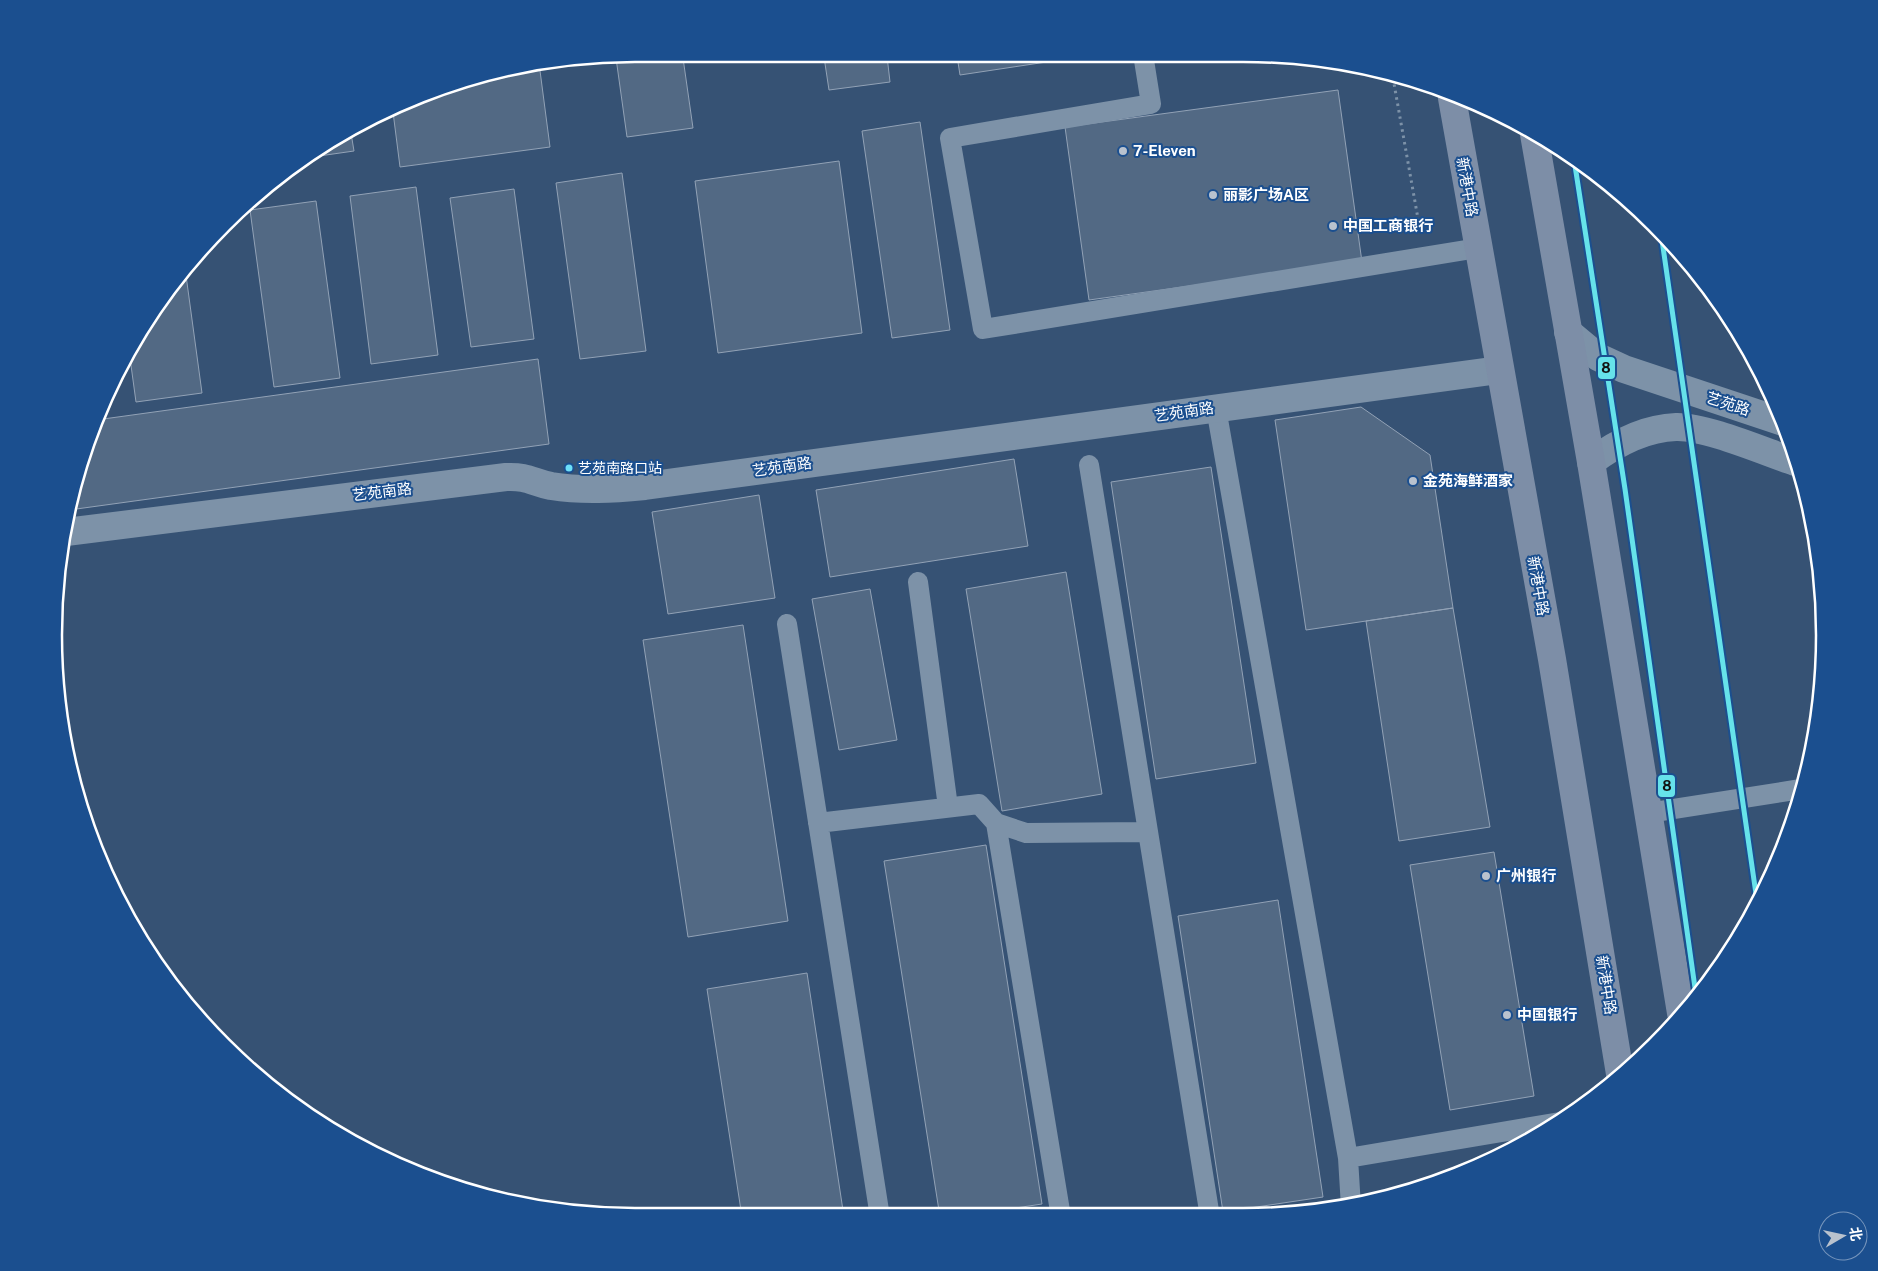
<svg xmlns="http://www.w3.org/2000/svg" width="1878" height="1271" font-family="'Public Sans','Noto Sans SC',sans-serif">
	<rect width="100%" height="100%" fill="#365274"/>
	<!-- building -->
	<path fill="#526984" stroke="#92a2b6" d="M1093,55l-133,20 -3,-19z
		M887,56l3,26 -61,8 -5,-33z
		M616,58h67l10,70 -66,9z
		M539,63l11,84 -150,20 -7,-55 56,-27z
		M1338,90l24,172 -273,38 -24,-173z
		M920,122l30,208 -58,8 -30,-207z
		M351,133l3,18 -49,7 7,-6z
		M839,161l23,172 -144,20 -23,-172z
		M622,173l24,178 -66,8 -24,-176z
		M416,187l22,168 -67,9 -21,-168z
		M514,189l20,150 -63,8 -21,-149z
		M316,201l24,177 -66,9 -24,-177z
		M185,268l17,125 -66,9 -6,-44 44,-77z
		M538,359l11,85 -480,66 5,-25 22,-65z
		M1361,407l69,48 23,153 -147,22 -31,-210z
		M1014,459l14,87 -198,31 -14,-87z
		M1211,467l45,296 -100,16 -45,-297z
		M759,495l16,103 -107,16 -16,-102z
		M1066,572l36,222 -100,17 -36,-222z
		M870,589l27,151 -58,10 -27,-151z
		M1453,608l37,219 -91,14 -33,-220z
		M743,625l45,296 -100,16 -45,-297z
		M986,845l56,359 -86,13h-16l-56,-356z
		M1494,852l40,244 -84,14 -40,-245z
		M1278,900l45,297 -100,15 -45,-296z
		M807,973l37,244h-102l-35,-228z"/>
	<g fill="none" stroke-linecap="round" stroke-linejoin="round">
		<!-- path -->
		<path stroke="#7d92a8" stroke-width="3" stroke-dasharray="2.5 4" stroke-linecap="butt" d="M1393,78l27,152"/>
		<!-- service -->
		<path stroke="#7d92a8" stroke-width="20" d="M1143,54l8,50 -201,34 33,191 495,-81
			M1216,408l132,750 3,49
			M1089,465l121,752
			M918,582l30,225
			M787,624l93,593
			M1648,813l153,-24
			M818,823l161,-19 17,19 65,394
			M996,823l30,10 122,-1
			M1348,1158l212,-36"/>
		<!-- tertiary -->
		<path stroke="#7d92a8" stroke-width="28" d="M1568,332l30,25 26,12 159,53
			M1591,462c24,-18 54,-34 85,-35 29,-1 89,25 119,35
			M66,532l440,-55c22,-1 26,5 45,9 32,5 62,3 94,0l854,-116"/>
		<!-- primary -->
		<path stroke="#7d8ea7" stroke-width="28" d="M1452,98l100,561 68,415
			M1534,134l57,328 90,551"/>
		<!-- metro-1 casing -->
		<g stroke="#1b4f8f" stroke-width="9">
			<path id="metro-1" d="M1574,159l51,330 71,506
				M1661,233l96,668"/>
		</g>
		<!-- metro-1 -->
		<use href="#metro-1" stroke="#66e2ea" stroke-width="5"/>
	</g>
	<!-- markers -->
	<g fill="#b9c2ce" stroke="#1b4f8f" stroke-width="2">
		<circle cx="1123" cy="151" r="5"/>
		<circle cx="1213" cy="195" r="5"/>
		<circle cx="1333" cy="226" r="5"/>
		<circle cx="1413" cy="481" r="5"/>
		<circle cx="1486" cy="876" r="5"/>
		<circle cx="1507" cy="1015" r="5"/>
	</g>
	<circle fill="#6ddff8" stroke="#1b4f8f" stroke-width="2" cx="569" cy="468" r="4.5"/>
	<g text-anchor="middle" stroke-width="4" stroke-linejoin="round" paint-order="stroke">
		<!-- bus labels -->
		<g font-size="14" fill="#fff" stroke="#1b4f8f" text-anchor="start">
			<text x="578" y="473">艺苑南路口站</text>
		</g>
		<!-- poi labels -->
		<g font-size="15" font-weight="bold" fill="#fff" stroke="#1b4f8f" text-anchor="start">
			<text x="1133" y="156">7-Eleven</text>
			<text x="1223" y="200">丽影广场A区</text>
			<text x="1343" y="231">中国工商银行</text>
			<text x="1423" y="486">金苑海鲜酒家</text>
			<text x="1496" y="881">广州银行</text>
			<text x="1517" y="1020">中国银行</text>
		</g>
		<!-- street labels -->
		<g font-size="15" fill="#fff" stroke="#1b4f8f">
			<text transform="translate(1467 187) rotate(80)" y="5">新港中路</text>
			<text transform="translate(1728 404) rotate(18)" y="5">艺苑路</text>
			<text transform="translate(1184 412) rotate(-8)" y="5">艺苑南路</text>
			<text transform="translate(782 467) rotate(-8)" y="5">艺苑南路</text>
			<text transform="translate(382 492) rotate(-7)" y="5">艺苑南路</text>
			<text transform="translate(1538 586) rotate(80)" y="5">新港中路</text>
			<text transform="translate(1606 985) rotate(81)" y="5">新港中路</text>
		</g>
	</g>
	<!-- crop -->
	<path d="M0 0H1878V1271H0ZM635 62H1243A573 573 0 0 1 1816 635V635A573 573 0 0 1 1243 1208H635A573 573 0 0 1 62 635V635A573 573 0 0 1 635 62Z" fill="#1b4f8f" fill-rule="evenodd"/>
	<path fill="none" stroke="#fff" stroke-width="2.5" d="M635 62H1243A573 573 0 0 1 1816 635V635A573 573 0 0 1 1243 1208H635A573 573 0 0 1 62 635V635A573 573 0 0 1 635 62Z"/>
	<g stroke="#1b4f8f" stroke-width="2">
		<rect x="1597" y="356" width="19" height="24" rx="5" fill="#66e2ea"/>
		<rect x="1657" y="774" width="19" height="24" rx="5" fill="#66e2ea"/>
	</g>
	<g font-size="14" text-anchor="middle" font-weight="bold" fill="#111">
		<text x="1606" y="373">8</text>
		<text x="1667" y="791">8</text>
	</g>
	<!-- north arrow -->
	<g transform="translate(1843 1236) rotate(81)"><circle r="24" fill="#1b4f8f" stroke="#7695bc"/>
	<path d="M0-4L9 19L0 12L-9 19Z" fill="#b9c2ce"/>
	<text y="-8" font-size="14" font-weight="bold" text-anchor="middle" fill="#ffffff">北</text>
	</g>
</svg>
